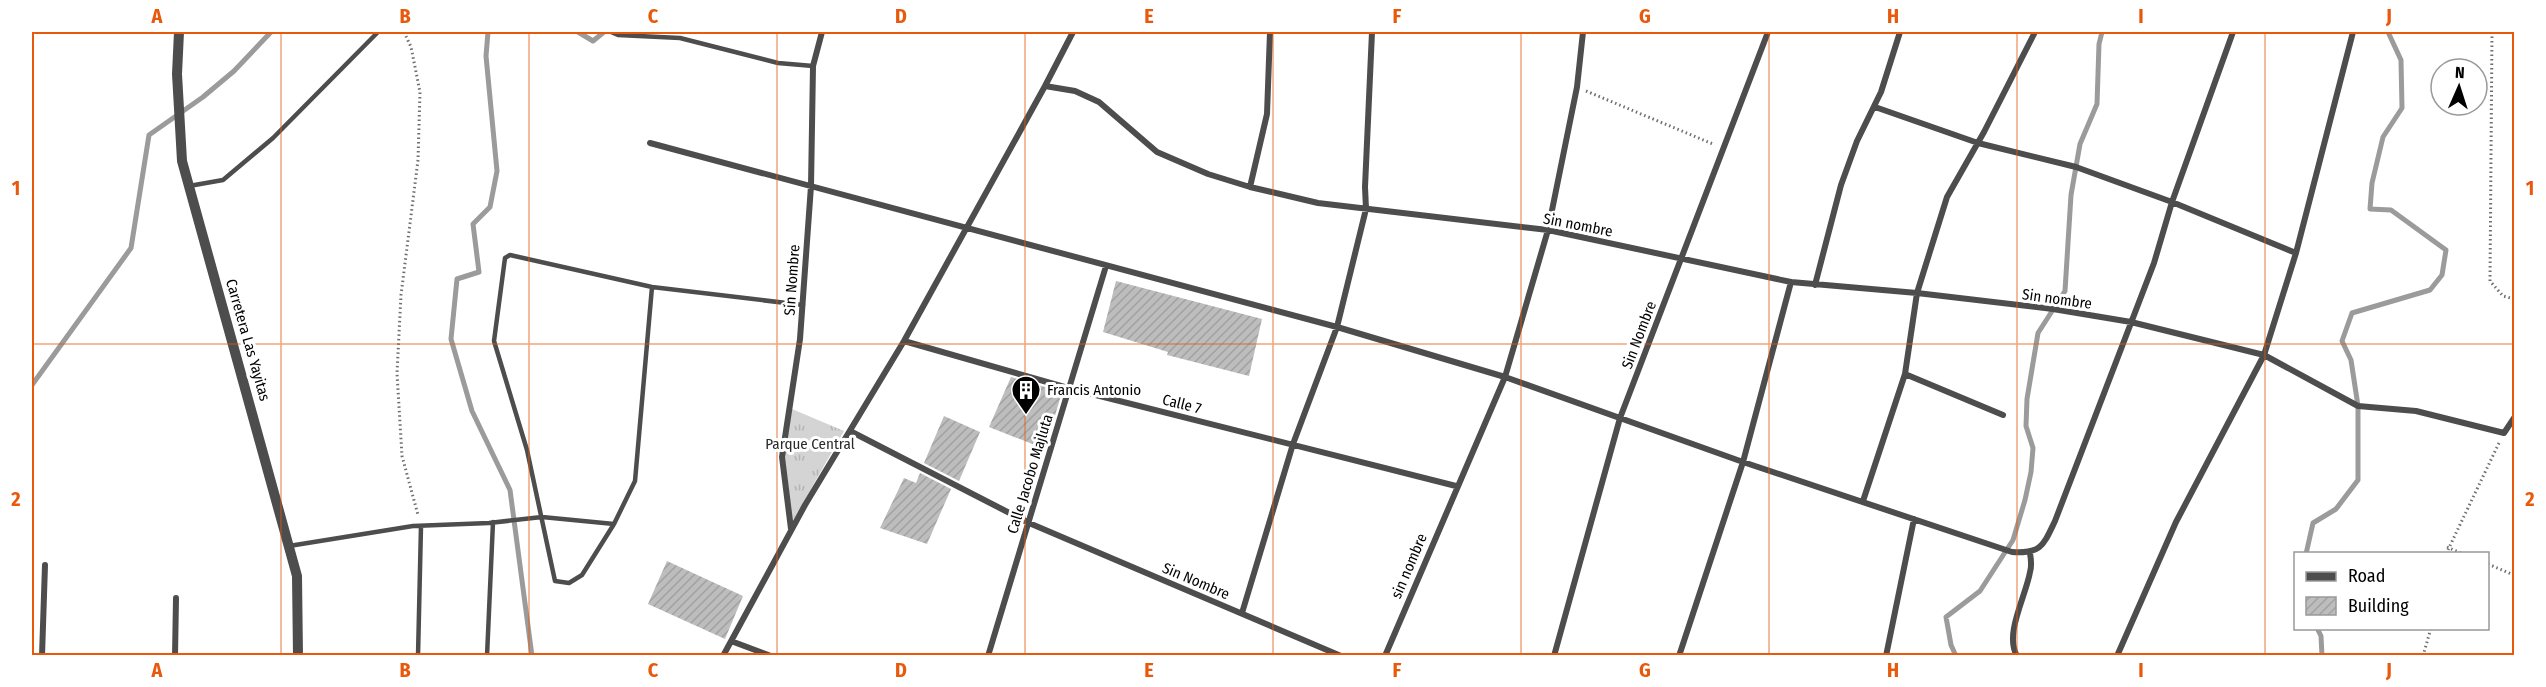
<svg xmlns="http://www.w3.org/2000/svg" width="2546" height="687" font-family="'Fira Sans Condensed',sans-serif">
	<defs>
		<pattern id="grass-tufts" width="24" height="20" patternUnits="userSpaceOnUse" patternTransform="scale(1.5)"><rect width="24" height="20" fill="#d4d4d4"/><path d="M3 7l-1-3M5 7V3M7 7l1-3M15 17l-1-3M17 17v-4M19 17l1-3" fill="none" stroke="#b4b4b4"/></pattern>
		<pattern id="building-hatch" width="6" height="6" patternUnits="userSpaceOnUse" patternTransform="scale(1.5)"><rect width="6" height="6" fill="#bdbdbd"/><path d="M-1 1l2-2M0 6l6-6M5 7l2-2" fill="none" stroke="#a1a1a1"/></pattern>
	</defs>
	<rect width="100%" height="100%" fill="#fff"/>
	<!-- grass -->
	<path fill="url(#grass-tufts)" d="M792,409l52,22 -52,91 -8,-65z"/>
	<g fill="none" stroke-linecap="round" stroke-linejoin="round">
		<!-- stream -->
		<path stroke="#9b9b9b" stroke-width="5" d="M488,32l-2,24 11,115 -7,36 -17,17 6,48 -22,7 -6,60 21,72 38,79 22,166
			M578,32l15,9 11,-9
			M32,385l99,-137 18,-113 54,-38 31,-26 37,-39
			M2306,554l7,-31 23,-14 22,-29v-74l-7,-46 -9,-19 10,-28 78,-23 12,-15 4,-25 -55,-40 -21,-1 2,-26 11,-46 19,-29 -1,-48 -13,-28
			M2317,628l4,8 1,20
			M1956,656l-5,-11 -5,-28 34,-26 33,-51 12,-40 6,-28 2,-24 -7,-22 1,-27 11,-66 27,-42 6,-96 9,-51 17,-40 2,-60 3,-12"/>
	</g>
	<!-- building -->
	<path fill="url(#building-hatch)" d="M1116,281l146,38 -13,57 -82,-21 1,-3 -65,-20z
		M1011,377l51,15 -17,57 -56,-22z
		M944,416l36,16 -21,49 -35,-18z
		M920,473l31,16 -24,55 -47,-16 24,-50 12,5z
		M667,561l76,35 -18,43 -77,-35z"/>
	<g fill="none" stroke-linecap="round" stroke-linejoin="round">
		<!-- path -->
		<path stroke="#6f6f6f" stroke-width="3" stroke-dasharray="1.5 3" stroke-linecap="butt" d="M404,32l7,15 9,45 -2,68 -17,135 -4,78 5,83 16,59
			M2492,32l-2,249 13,15 11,3
			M1586,91l127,53
			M2447,547l16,7
			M2446,554l53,-111
			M2488,564l26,11
			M2423,656l8,-28"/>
		<!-- service -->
		<path stroke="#4d4d4d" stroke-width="4.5" d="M611,32l7,3 62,3 98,25 35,3
			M189,186l34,-6 50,-42 105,-106
			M652,287l-17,194 -21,43 -32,51 -13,8 -14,-2 -28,-131 -33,-109 11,-83 5,-3 142,32 151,18
			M289,546l124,-20 76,-3 53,-6 72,7
			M418,656l3,-130
			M487,656l6,-134"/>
		<!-- minor -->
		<path stroke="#4d4d4d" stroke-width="6" d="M1045,86l30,5 24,11 58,50 51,22 42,13 68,16 230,27 243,52 126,11 136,16 78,13 133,33 94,51 58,5 88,22 10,-15
			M1875,107l103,36 98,24 96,35 124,51
			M650,143l687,184 168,50 238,85 269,90c29,2 31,-6 43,-31l99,-258 18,-61 61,-170
			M1250,187l17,-73 3,-82
			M1815,285l26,-100 16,-44 24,-49 19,-60
			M904,341l164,47 388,98
			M1905,374l98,41
			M850,431l179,92 312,133
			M1863,501l42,-127 12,-81 30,-96 37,-65 51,-100
			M791,529l-9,-72 18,-118 11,-153 2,-120 9,-34
			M1242,613l51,-169 44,-117 29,-118 -1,-22 7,-155
			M731,641l40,15
			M42,656l3,-91
			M175,656l1,-58
			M723,656l82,-151 99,-164 141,-255 28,-54
			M988,656l118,-390
			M1385,656l120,-279 43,-147 29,-143 6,-55
			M1554,656l66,-238 148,-386
			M1679,656l64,-194 48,-180
			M1886,656l28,-137
			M2017,656c-13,-22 9,-60 13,-84 2,-6 1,-13 0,-19
			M2117,656l59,-134 88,-167 32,-102 57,-221"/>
		<!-- tertiary -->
		<path stroke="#4d4d4d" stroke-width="10" d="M179,32l-2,42 5,87 115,415 1,80"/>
	</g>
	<!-- grid -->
	<path fill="none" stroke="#e8590c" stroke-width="1.5" stroke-opacity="0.55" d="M281,32v624M529,32v624M777,32v624M1025,32v624M1273,32v624M1521,32v624M1769,32v624M2017,32v624M2265,32v624M32,344h2482"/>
	<!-- icons -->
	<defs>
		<g id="building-pin" transform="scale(1.5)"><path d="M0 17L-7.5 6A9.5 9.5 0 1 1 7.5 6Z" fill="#000" stroke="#fff"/><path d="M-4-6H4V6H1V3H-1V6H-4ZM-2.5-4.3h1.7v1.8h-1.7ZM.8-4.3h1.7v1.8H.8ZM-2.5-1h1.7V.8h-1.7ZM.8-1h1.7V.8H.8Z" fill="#fff"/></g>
	</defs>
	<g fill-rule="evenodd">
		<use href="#building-pin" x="1026" y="390"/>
	</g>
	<g text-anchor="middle" stroke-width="6" stroke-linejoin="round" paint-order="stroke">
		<!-- street labels -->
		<g font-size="15" fill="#000" stroke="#fff">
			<text transform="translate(1578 225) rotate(11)" y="5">Sin nombre</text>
			<text transform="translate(792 280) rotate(-86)" y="5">Sin Nombre</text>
			<text transform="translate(2057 299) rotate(8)" y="5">Sin nombre</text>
			<text transform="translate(1639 335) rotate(-69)" y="5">Sin Nombre</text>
			<text transform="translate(248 340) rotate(74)" y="5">Carretera Las Yayitas</text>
			<text transform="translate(1182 404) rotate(14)" y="5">Calle 7</text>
			<text transform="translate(1030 474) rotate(-73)" y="5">Calle Jacobo Majluta</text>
			<text transform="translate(1409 566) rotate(-67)" y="5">sin nombre</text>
			<text transform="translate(1196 581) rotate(23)" y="5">Sin Nombre</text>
		</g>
		<!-- poi labels -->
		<g font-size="15" fill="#000" stroke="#fff" text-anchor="start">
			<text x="1047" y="395">Francis Antonio</text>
		</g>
		<!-- park labels -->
		<g font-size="15" fill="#2b2b2b" stroke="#fff">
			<text x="810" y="449">Parque Central</text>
		</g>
	</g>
	<!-- border -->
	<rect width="2546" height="687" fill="none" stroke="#ffffff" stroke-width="66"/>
	<!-- legend -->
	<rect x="2294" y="552" width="195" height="78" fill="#ffffff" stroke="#999999" stroke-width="1.5"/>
	<rect x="2306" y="572" width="30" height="9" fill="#4d4d4d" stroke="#999999" stroke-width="1.5"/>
	<text x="2348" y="582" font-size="18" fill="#000000">Road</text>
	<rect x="2306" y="597" width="30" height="18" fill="url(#building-hatch)" stroke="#999999" stroke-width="1.5"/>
	<text x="2348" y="612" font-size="18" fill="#000000">Building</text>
	<!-- north arrow -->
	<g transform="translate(2459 87) rotate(3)"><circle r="28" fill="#ffffff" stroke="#999999" stroke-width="1.5"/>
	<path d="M0-4.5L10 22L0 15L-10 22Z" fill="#000000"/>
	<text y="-9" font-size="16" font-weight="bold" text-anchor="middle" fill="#000000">N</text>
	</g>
	<rect x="33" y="33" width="2480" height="621" fill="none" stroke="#e8590c" stroke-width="2"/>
	<g font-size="20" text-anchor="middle" font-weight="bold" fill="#e8590c">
		<text x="157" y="23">A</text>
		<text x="405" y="23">B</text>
		<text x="653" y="23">C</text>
		<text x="901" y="23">D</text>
		<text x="1149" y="23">E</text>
		<text x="1397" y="23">F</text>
		<text x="1645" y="23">G</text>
		<text x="1893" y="23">H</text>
		<text x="2141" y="23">I</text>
		<text x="2389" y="23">J</text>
		<text x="16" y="195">1</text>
		<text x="2530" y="195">1</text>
		<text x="16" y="506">2</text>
		<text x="2530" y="506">2</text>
		<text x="157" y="677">A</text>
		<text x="405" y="677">B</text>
		<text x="653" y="677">C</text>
		<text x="901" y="677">D</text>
		<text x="1149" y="677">E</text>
		<text x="1397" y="677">F</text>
		<text x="1645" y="677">G</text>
		<text x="1893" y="677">H</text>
		<text x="2141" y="677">I</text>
		<text x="2389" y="677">J</text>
	</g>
</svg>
